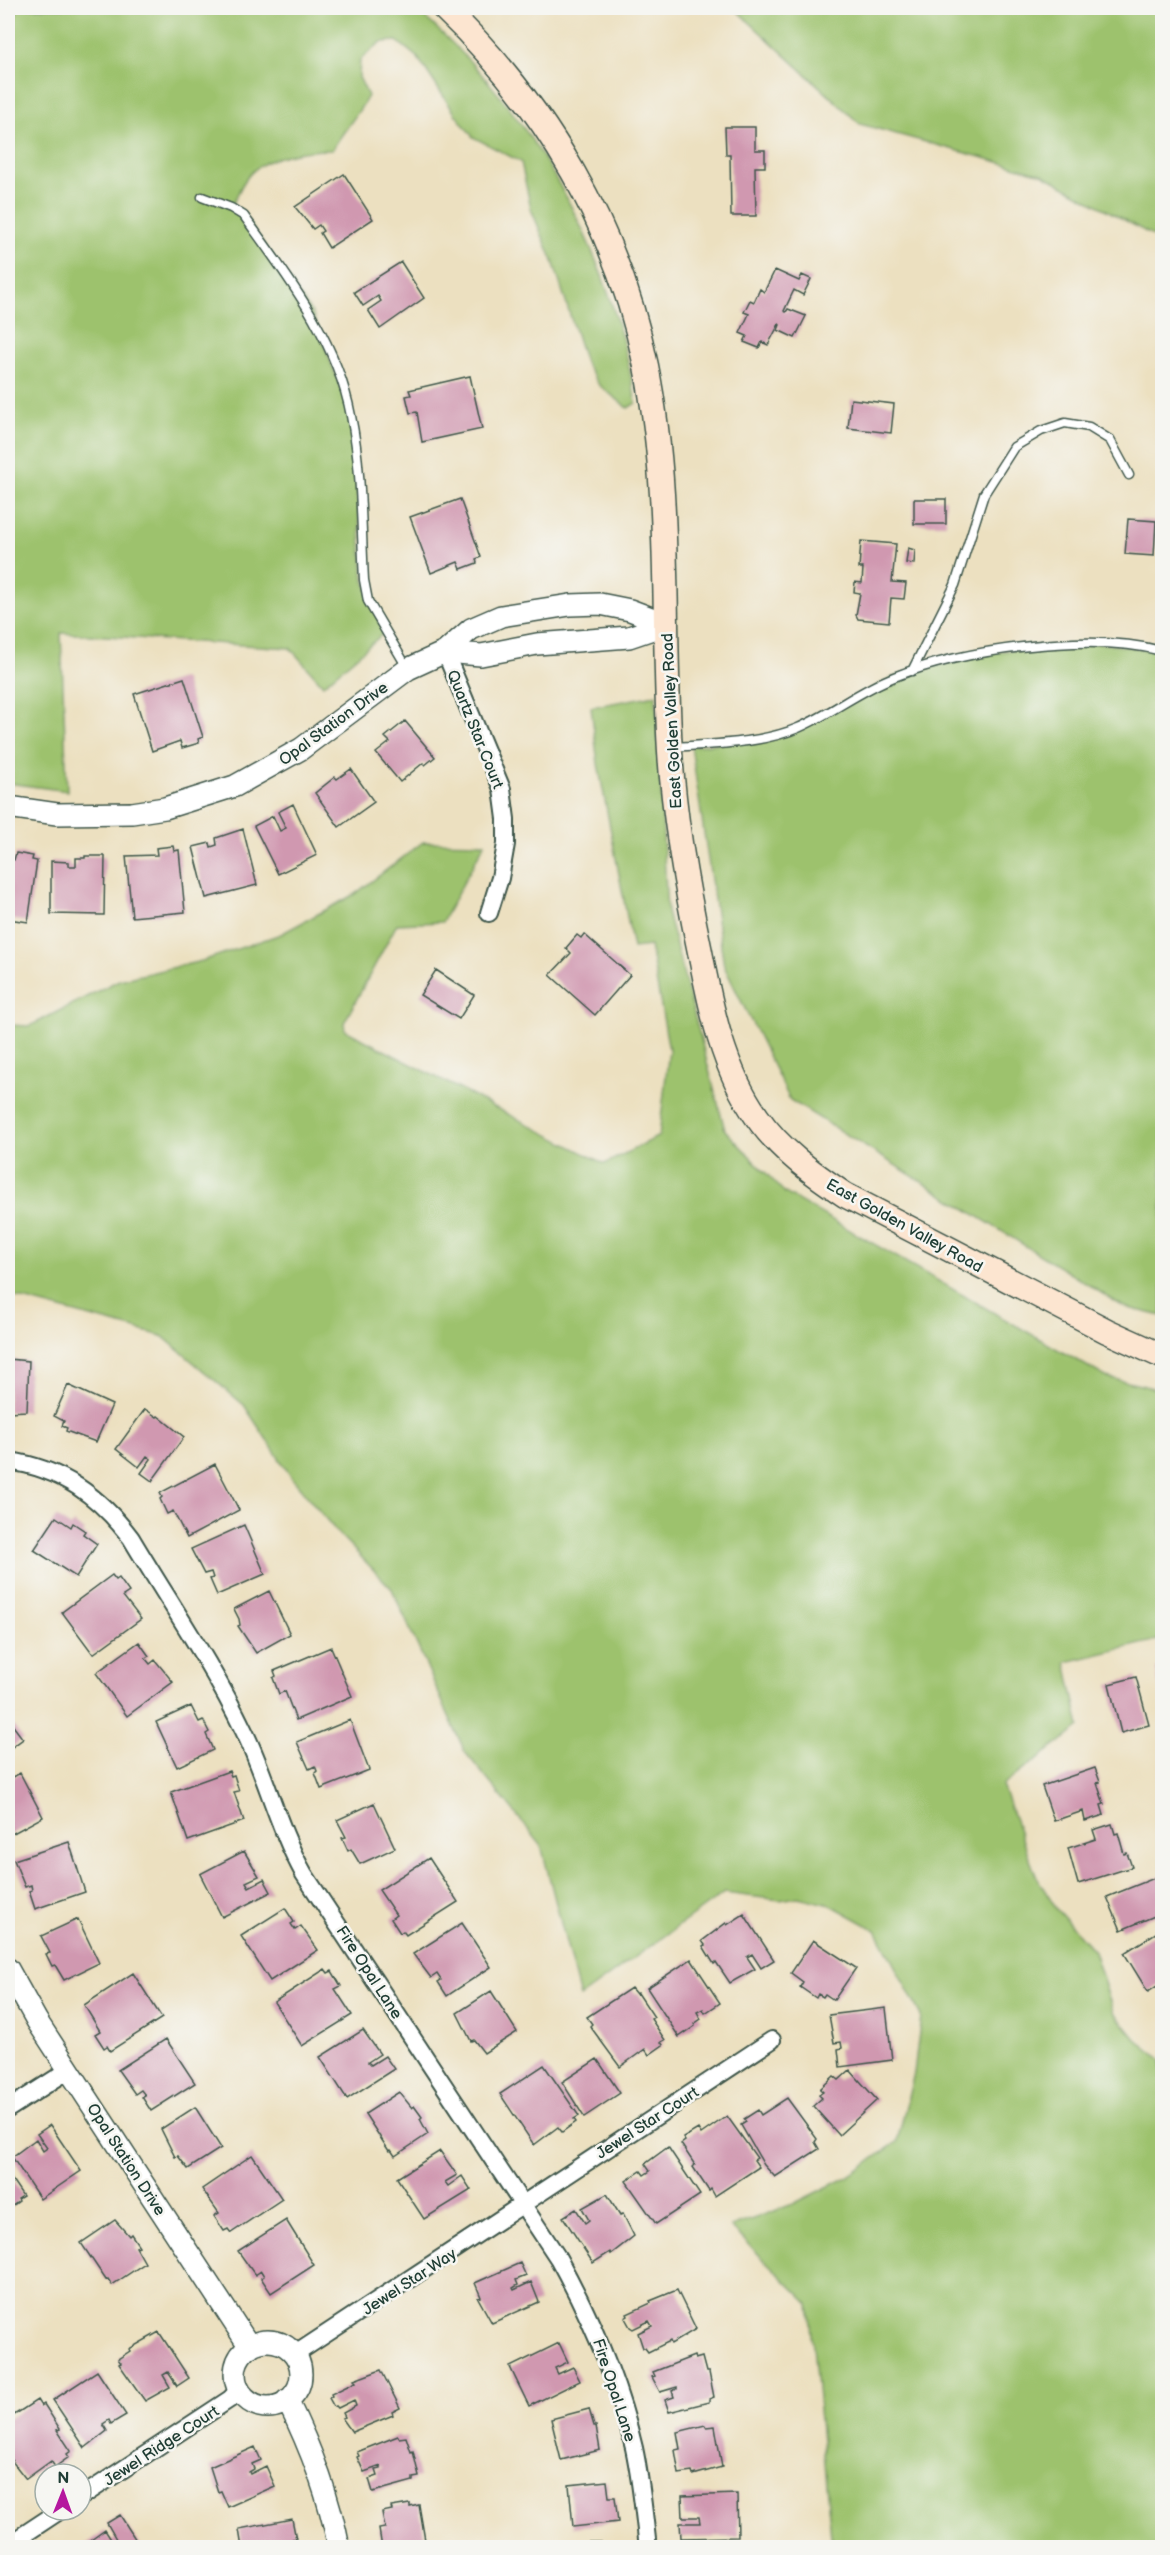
<svg xmlns="http://www.w3.org/2000/svg" width="1170" height="2555" font-family="'Balsamiq Sans',sans-serif">
	<rect width="100%" height="100%" fill="#f6f6f2"/>
	<filter id="ink" filterUnits="userSpaceOnUse"><feTurbulence type="fractalNoise" baseFrequency=".0167" numOctaves="2"/><feDisplacementMap in="SourceGraphic" scale="12" xChannelSelector="R" yChannelSelector="G"/><feConvolveMatrix kernelMatrix="1 2 1 2 8 2 1 2 1" color-interpolation-filters="sRGB"/></filter>
	<filter id="wash" filterUnits="userSpaceOnUse"><feTurbulence type="fractalNoise" baseFrequency=".008" numOctaves="4" result="noise"/><feDisplacementMap in="SourceGraphic" scale="24" xChannelSelector="R" yChannelSelector="G"/><feGaussianBlur stdDeviation="1.35" result="paint"/><feColorMatrix in="noise" values="0 0 0 0 0 0 0 0 0 0 0 0 0 0 0 0 0 1.4 0 .05"/><feComposite in="paint" operator="in"/></filter>
	<g filter="url(#wash)">
		<rect width="100%" height="100%" fill="#ece0c0"/>
		<!-- green -->
		<path fill="#9dc26d" stroke="#5e8050" stroke-width="1.5" d="M19,8h395c118,99 197,243 222,395l-8,5 -29,-23 -14,-22 -32,-102 -22,-52 -10,-47 -48,-25 -17,-22 -38,-57 -21,-17 -16,1 -21,18 -1,17 9,19c-10,19 -25,35 -36,54 -26,0 -70,5 -86,29 -6,8 -10,19 -15,29l13,8 68,97 39,102 13,165 21,52 -62,53 -33,-37 -229,-15 6,158 -59,-8v-752z
			M734,8h428v233l-120,-67 -182,-50z
			M1098,643l64,8v665l-38,-9 -334,-207 -66,-134 -33,-220 41,-4 66,-14 96,-51 97,-25z
			M656,695l11,217 58,218 60,63 321,184 56,13v249l-96,23 14,65 -78,59 35,92 20,32 37,41 19,60 23,28 26,21v487h-330l-23,-243 -78,-77 62,-23 54,-27 50,-35 17,-69 7,-57 -45,-86 -45,-25 -33,-8 -18,3 -56,-7 -144,104 -39,-152 -76,-93 -73,-163 -56,-58 -44,-53 -48,-73 -82,-69 -154,-41v-270l22,1 89,-46 83,-19 79,-27 74,-40 68,-52 62,1 -43,79 -45,2 -53,99 1,7 260,134 54,-28 10,-86 -19,-104 -17,2 -35,-184 -7,-57z"/>
		<g id="blocks">
			<!-- building -->
			<path fill="#d098b0" d="M725,127h30v23h10v17h-10l1,49h-25l-1,-61h-4z
				M344,174l29,45 -44,29 -9,-15 3,-2 -4,-6 -6,4 -18,-22z
				M401,262l23,36 -44,31 -12,-19 13,-9 -3,-5 -15,10 -9,-14z
				M775,270l24,11 3,-6 9,4 -8,16 -9,-5 -10,21 2,1 2,-3 18,7 -11,22 -17,-8 2,-5 -1,-1 -11,21 -6,-3 -3,6 -15,-6 3,-6 -7,-3 9,-19 -5,-2 6,-12 4,2 6,-13 4,3z
				M470,376l12,53 -60,13 -5,-30 -7,1 -4,-17 5,-1 -2,-5z
				M851,399l43,5 -3,29 -43,-5z
				M460,499l21,58 -5,2 1,4 -16,6 -3,-7 -27,11 -21,-56z
				M914,499h32v25h-32z
				M1128,519l28,2 -2,35 -29,-2z
				M861,541l35,3 -4,38 14,1 -2,16 -13,-1 -2,24 -31,-3 -2,-4 4,-22 -6,-1 1,-10 7,1 1,-15h-4z
				M908,548l7,2 -1,14 -8,-1z
				M184,678l19,59 -5,2 1,4 -17,5 -2,-7 -28,10 -18,-57z
				M405,721l30,36 -10,8 -2,-2 -23,19 -24,-29 14,-11 -5,-5z
				M351,769l23,33 -35,25 -24,-34 20,-16 2,2z
				M293,804l24,51 -39,19 -24,-48 19,-10 7,15 6,-3 -8,-16z
				M243,829l14,56 -51,13 -13,-51 17,-4 1,4 6,-2 -1,-7z
				M173,846l1,5 5,-1 6,62 -53,5 -6,-61 31,-1 -1,-7z
				M16,853l17,3 -1,4 5,1 -9,61 -20,-3v-60l6,1z
				M85,856h20l-1,59 -53,-1v-53l18,1v4h7v-8h9z
				M584,934l46,41 -35,40 -45,-40 21,-22 -5,-5 11,-13 4,3z
				M436,970l38,25 -15,24 -39,-24z
				M8,1359l21,2 -2,50 -19,1z
				M68,1385l44,20 -16,37 -30,-11 1,-3 -5,-2 2,-5 -10,-5z
				M145,1409l12,8 1,-1 26,21 -32,44 -11,-8 10,-14 -4,-3 -8,11 -23,-18z
				M215,1464l24,46 -52,28 -14,-27 -6,3 -7,-15 2,-2 -2,-4z
				M56,1517l15,10 2,-4 12,8 -2,3 14,10 -21,33 -42,-27z
				M244,1525l21,49 -48,21 -7,-16 3,-1 -2,-6 -7,2 -13,-25z
				M112,1575l4,5 3,-2 10,14 -6,4 18,23 -48,35 -31,-42z
				M269,1591l21,43 -34,19 -18,-27 2,-1 -1,-6 -5,-10z
				M139,1642l10,14 -4,2 5,6 5,-4 18,22 -46,34 -31,-43z
				M331,1647l21,49 -56,24 -11,-29 -6,3 -6,-16 3,-2 -2,-5z
				M1162,1668v29h-1l-5,-28z
				M1136,1677l13,48 -28,8 -12,-49z
				M191,1706l8,16 4,-2 6,12 -3,2 7,16 -36,17 -21,-45z
				M8,1719l15,20 -15,11z
				M350,1720l19,50 -48,19 -6,-16 2,-2 -2,-5 -6,3 -12,-27z
				M1095,1768l5,14 -3,1 7,21 -3,1 3,10 -19,6 -2,-10 -29,10 -12,-35z
				M229,1771l2,5 3,-1 5,16 -5,1 10,29 -56,20 -17,-49z
				M20,1773l23,44 -35,19v-56z
				M374,1803l21,45 -35,16 -9,-15 -3,2 -6,-13 4,-1 -9,-17z
				M1112,1824l3,10 3,-1 6,21 3,-1 5,14 -54,17 -10,-36 28,-9 -3,-9z
				M69,1842l16,50 -50,17 -6,-18 3,-1 -1,-5 -6,2 -11,-27z
				M244,1851l15,25 -13,6 3,5 15,-8 7,13 -49,25 -22,-43z
				M429,1858l29,44 -52,33 -3,-4 -3,2 -9,-14 5,-4 -17,-25z
				M1162,1875v38l-41,17 -14,-33z
				M285,1908l9,14 -3,2 4,6 6,-4 17,24 -48,31 -29,-45z
				M744,1914l30,46 -13,8 -9,-14 -5,3 8,12 -25,14 -14,-21 -2,2 -11,-18 2,-1 -3,-4 24,-18 1,2z
				M78,1919l21,44 -35,17 -9,-15 -3,1 -6,-12 4,-1 -9,-17z
				M462,1923l29,44 -44,29 -9,-14 3,-2 -4,-6 -6,4 -18,-24z
				M1162,1929v54l-14,9 -24,-39z
				M813,1940l43,28 -22,32 -9,-6 -2,3 -5,-3 -2,4 -16,-11 3,-5 -12,-9z
				M691,1959l29,44 -15,10 -2,-4 -6,3 4,7 -7,5 1,2 -16,11 -32,-49z
				M325,1969l3,4 4,-2 9,15 -6,3 17,26 -50,31 -28,-44z
				M133,1973l29,45 -52,33 -3,-5 -3,2 -9,-14 5,-3 -16,-26z
				M631,1988l5,6 2,-1 16,24 -3,2 14,21 -4,2 2,3 -14,10 -4,-6 -25,18 -30,-41 2,-2 -5,-7z
				M491,1991l26,41 -33,21 -10,-13 -3,1 -14,-28z
				M886,2008l6,52 -52,7 -2,-18 4,-1 -1,-6 -7,1 -5,-28z
				M363,2030l17,24 -12,8 3,3 14,-9 9,13 -47,30 -27,-42z
				M166,2039l29,44 -44,28 -9,-14 3,-2 -4,-5 -6,4 -17,-24z
				M597,2059l23,34 -36,24 -22,-35z
				M544,2065l35,51 -5,3 2,3 -14,10 -4,-5 -24,18 -34,-51z
				M850,2070l27,30 -38,35 -26,-29 9,-8 -3,-3 4,-3 -3,-3 14,-13 5,4z
				M399,2092l13,16 2,-2 8,11 -2,2 8,15 -33,22 -4,-6 -2,1 -24,-37z
				M787,2098l30,41 -2,3 4,7 -44,28 -11,-12 -23,-40 5,-3 -2,-3 14,-9 3,5z
				M195,2107l26,41 -33,21 -10,-13 -3,1 -14,-28z
				M727,2116l30,42 -3,2 5,7 -44,29 -4,-7 -2,2 -16,-24 2,-2 -14,-21 4,-3 -2,-3 15,-9 3,5z
				M50,2125l31,46 -41,28 -28,-42 24,-18 7,12 4,-3 -10,-14z
				M668,2147l32,48 -44,29 -30,-43 15,-10 3,4 6,-4 -5,-7z
				M440,2151l17,24 -12,7 3,4 14,-10 9,14 -47,29 -27,-41z
				M252,2155l30,44 -51,34 -3,-4 -4,2 -10,-15 5,-3 -17,-24z
				M8,2174l15,22 -5,3 1,2 -11,8z
				M607,2194l13,21 3,-1 11,22 -23,18 -1,-2 -17,11 -30,-46 13,-8 9,14 4,-3 -7,-12z
				M115,2220l14,16 2,-2 8,12 -3,1 9,16 -33,22 -4,-6 -2,1 -25,-37z
				M286,2220l28,45 -43,28 -10,-15 3,-2 -3,-5 -6,4 -17,-24z
				M520,2263l6,13 -10,4 2,5 -5,3 1,2 17,-8 8,20 -47,21 -14,-25 3,-1 -6,-14z
				M677,2290l19,39 -25,15 -1,-3 -22,11 -3,-4h-2l-5,-15 14,-7 -3,-5 -16,8 -3,-2 -5,-9 3,-2 -1,-2 24,-11 -1,-2z
				M159,2332l30,46 -12,8 -9,-14 -5,3 7,12 -25,14 -26,-37 2,-1 -3,-4 12,-8 -1,-2z
				M559,2343l9,19 -13,6 3,6 15,-7 7,14 -51,25 -19,-39z
				M694,2356l1,3 7,-2 4,15h3l5,25 -5,2v3l-40,10 -4,-12 9,-3 -2,-6 5,-2v-2l-17,5 -8,-15 3,-1 -2,-4z
				M381,2370l19,38 -8,4 1,3 -41,17 -10,-14 3,-1 -2,-4 13,-7 -2,-6 -16,8 -2,-2 -2,1 -5,-9 3,-2 -1,-2 25,-12 -2,-2z
				M97,2371l29,44 -15,9 -2,-4 -6,4 4,7 -22,17 -32,-48z
				M37,2400l4,6 3,-2 16,25 -3,1 14,21 -4,3 2,3 -14,10 -4,-6 -25,18 -18,-23v-37z
				M589,2409l5,17h2l4,24 -39,10 -10,-41z
				M705,2425l1,2 9,-1 7,41 -29,8 -1,-3 -13,2 -4,-24 5,-1 -3,-17z
				M398,2436l1,2 7,-1 5,15 2,-1 6,26 -6,1v3l-40,11 -4,-13 9,-3 -2,-6 5,-1v-3l-17,6 -7,-15 2,-1 -2,-4z
				M255,2447l6,13 -9,4 2,5 -5,3 1,2 16,-8 9,20 -47,21 -7,-16 -3,1 -8,-25z
				M607,2481l2,16h6l3,25 -45,5 -4,-42z
				M737,2494l1,43 -57,1 -1,-15h20l-1,-6h-16l-1,-21z
				M410,2504v3l9,-2 7,41 -44,2 -3,-19 6,-1 -3,-16 10,-2 -1,-3z
				M120,2515l21,33h-61l25,-18 7,11 4,-2 -9,-16z
				M292,2519l4,20 -14,3 1,6h-41l-3,-19z
				M561,2542h39v6h-40z"/>
		</g>
	</g>
	<g filter="url(#ink)">
		<use href="#blocks" fill-opacity="0" stroke="#3e5549" stroke-width="1.5"/>
		<g fill="none" stroke-linecap="round" stroke-linejoin="round">
			<!-- service casing -->
			<g stroke="#3e5549" stroke-width="11">
				<path id="service" d="M202,197l29,11 13,8c44,61 93,124 107,200 11,53 10,110 13,164l4,21 40,68
					M912,671l43,-86 29,-91 30,-47 27,-16 24,-8 24,4 21,13 19,35
					M673,747c40,-3 87,-3 125,-19 33,-14 62,-38 96,-51 70,-28 196,-45 268,-26"/>
			</g>
			<!-- minor casing -->
			<g stroke="#3e5549" stroke-width="20">
				<path id="minor" d="M445,652l57,137 4,30v25l-6,34 -11,35
					M8,1461c53,7 91,35 123,77 38,64 81,126 113,193 23,47 34,97 60,143l254,384c33,60 60,122 76,190 7,32 10,66 14,100
					M8,2109l61,-39
					M294,2355l478,-315
					M81,2497l149,-98 9,-9
					M8,2545l53,-35"/>
			</g>
			<!-- tertiary casing -->
			<g stroke="#3e5549" stroke-width="24">
				<path id="tertiary" d="M445,652l36,3 56,-11 92,-7 38,-13
					M8,807l49,7 75,-1 33,-5 70,-22 66,-37 107,-80 37,-17 26,-23 30,-13 69,-11 30,-1 30,6 37,14
					M8,1969l29,52 213,326
					M235 2374a33 33 0 1 1 66 0a33 33 0 1 1-66 0Z
					M287,2400c24,48 42,95 52,148"/>
			</g>
			<!-- secondary casing -->
			<g stroke="#3e5549" stroke-width="27">
				<path id="secondary" d="M444,8c102,97 174,220 202,358 26,128 16,257 24,385 4,68 16,135 30,201 11,57 23,117 57,165 23,33 55,56 88,78l262,136 55,25"/>
			</g>
			<!-- service -->
			<use href="#service" stroke="#fff" stroke-width="8"/>
			<!-- minor -->
			<use href="#minor" stroke="#fff" stroke-width="16"/>
			<!-- tertiary -->
			<use href="#tertiary" stroke="#fff" stroke-width="21"/>
			<!-- secondary -->
			<use href="#secondary" stroke="#fce5d0" stroke-width="24"/>
		</g>
	</g>
	<g text-anchor="middle" stroke-width="5" stroke-linejoin="round" paint-order="stroke">
		<!-- street labels -->
		<g font-size="16" fill="#1f3d34" stroke="#f6f6f2">
			<text transform="translate(671 721) rotate(-93)" y="6">East Golden Valley Road</text>
			<text transform="translate(333 723) rotate(-36)" y="6">Opal Station Drive</text>
			<text transform="translate(476 729) rotate(68)" y="6">Quartz Star Court</text>
			<text transform="translate(905 1225) rotate(29)" y="6">East Golden Valley Road</text>
			<text transform="translate(370 1972) rotate(57)" y="6">Fire Opal Lane</text>
			<text transform="translate(647 2122) rotate(-33)" y="6">Jewel Star Court</text>
			<text transform="translate(127 2159) rotate(57)" y="6">Opal Station Drive</text>
			<text transform="translate(409 2281) rotate(-33)" y="6">Jewel Star Way</text>
			<text transform="translate(615 2390) rotate(72)" y="6">Fire Opal Lane</text>
			<text transform="translate(161 2445) rotate(-33)" y="6">Jewel Ridge Court</text>
		</g>
	</g>
	<!-- margin -->
	<rect width="1170" height="2555" fill="none" stroke="#f6f6f2" stroke-width="30"/>
	<!-- north arrow -->
	<g transform="translate(63 2492) rotate(1)"><circle r="28" fill="#f6f6f2" stroke="#a0aca6" stroke-width="1.5"/>
	<path d="M0-4.5L10 22L0 15L-10 22Z" fill="#b5179e"/>
	<text y="-9" font-size="16" font-weight="bold" text-anchor="middle" fill="#1f3d34">N</text>
	</g>
</svg>
